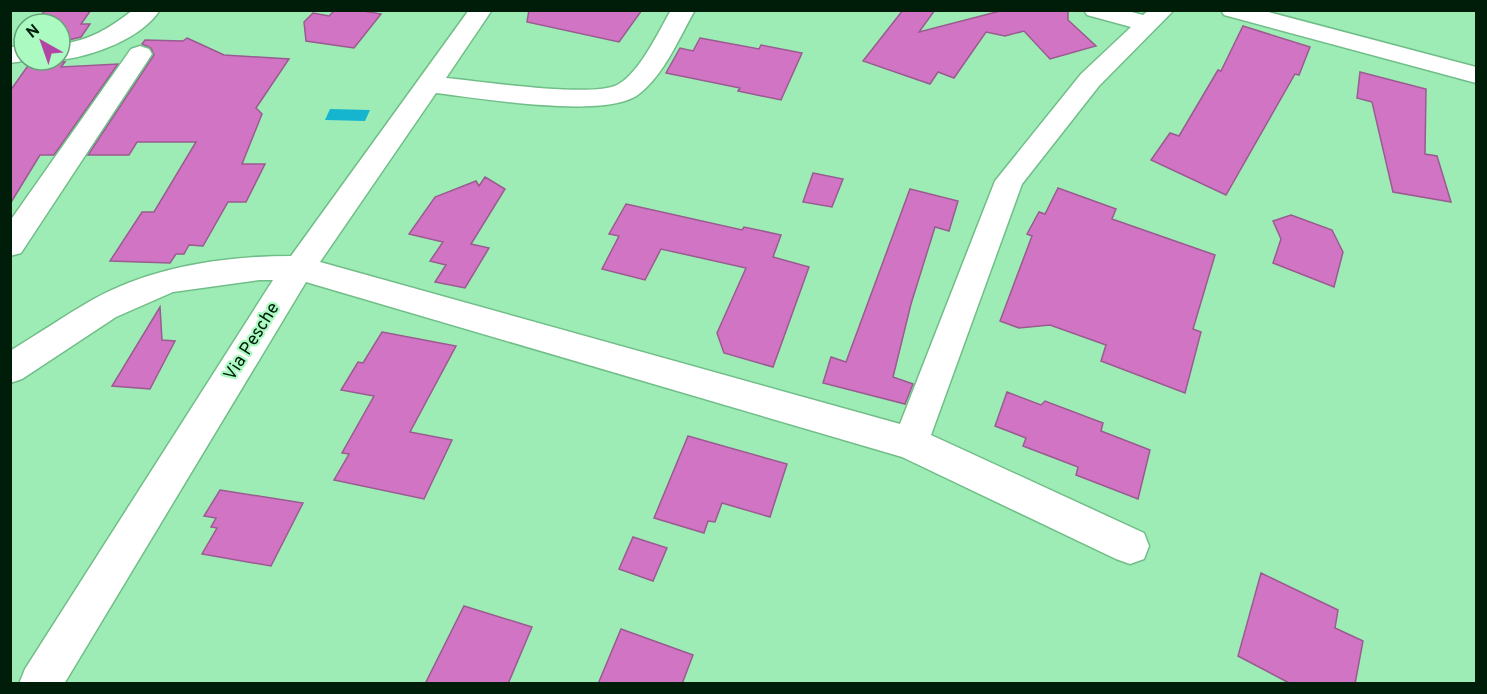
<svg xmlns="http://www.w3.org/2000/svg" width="1487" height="694" font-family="Overpass,sans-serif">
	<rect width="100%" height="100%" fill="#9eecb5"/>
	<!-- water -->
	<path fill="#16b5cf" d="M330,109l40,1 -5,11 -40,-1z"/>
	<!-- building -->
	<path fill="#d174c3" stroke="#9a5b90" stroke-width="1.5" d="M45,10h46l-10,14h9l-9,13 -21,5v-18h-25z
		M335,10h22l24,4 -27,34 -48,-7 -2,-19 9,-9 16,3z
		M529,10h113l-23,32 -92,-20z
		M903,10h32l-16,22 85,-22h64v10l28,26 -46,13 -26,-28 -19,5 -19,-4 -32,46 -16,-6 -8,12 -67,-23z
		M1243,26l67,21 -11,28 -4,-1 -69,121 -75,-35 19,-27 9,3 39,-66 3,1z
		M187,38l37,17 65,4 -33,49 6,6 -20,50h23l-19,38h-18l-25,44 -14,-1 -5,9h-8l-6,9 -60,-2 32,-49h12l42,-70h-59l-8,13h-41l66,-100 -3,-7 -9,-4 3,-4 38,1z
		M700,38l59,11 2,-4 41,8 -21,47 -43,-9 2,-3 -74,-15 14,-25 13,3z
		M32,60l33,2 -4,5 57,-3 -64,91h-14l-30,49v-113z
		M1360,72l66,17 -1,65 12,2 14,46 -58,-10 -21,-90 -15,-4z
		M813,173l30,6 -11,28 -29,-5z
		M485,177l20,12 -34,55 18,4 -24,40 -30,-6 11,-17 -16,-4 13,-19 -34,-8 26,-37 41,-16 3,5z
		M1058,188l58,21 -4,10 103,36 -22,74 8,3 -16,61 -84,-32 5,-16 -56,-20 -31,3 -19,-7 32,-85 -5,-2 12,-22 6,2z
		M910,189l48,12 -9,30 -14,-4 -24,77 -18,73 20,7 -8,20 -82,-21 8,-26 15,5z
		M626,204l116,26 2,-3 37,8 -8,22 36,10 -36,100 -49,-14 -7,-20 29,-65 -85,-19 -16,31 -43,-11 17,-33 -10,-2z
		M1291,215l41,15 11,22 -9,35 -61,-24 8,-24 -8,-18z
		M160,307l2,33 13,1 -25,48 -38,-3z
		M382,332l74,14 -46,86 42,8 -28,59 -90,-19 15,-26 -7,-1 32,-57 -33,-6 17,-28 5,1z
		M1007,392l34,13 4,-4 58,22 -2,8 49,19 -12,49 -62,-24 2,-8 -55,-21 3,-8 -31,-12z
		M688,436l99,28 -17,53 -48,-14 -7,19 -7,-1 -4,12 -50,-15z
		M220,490l83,13 -32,63 -69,-12 15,-26 -6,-1 5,-9 -12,-2z
		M633,537l34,11 -14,33 -34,-12z
		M1261,573l77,37 -3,18 28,13 -8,43h-64l-53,-28z
		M464,606l68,21 -24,57h-83z
		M621,629l72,26 -11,29h-84z"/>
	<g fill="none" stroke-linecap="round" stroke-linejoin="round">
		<!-- minor casing -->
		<g stroke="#70bd88" stroke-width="3">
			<path id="minor" d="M133,10h27c-19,29 -67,46 -100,50v-16c29,-3 50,-16 73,-34z
				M469,10h23l-46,68c33,3 145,20 171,7 22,-11 42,-54 54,-75h24c-16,28 -31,65 -56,84 -33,26 -160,4 -203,-1l-116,169 580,162 95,-243 86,-107 50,-47 -44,-12 -3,-5h40l19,5 6,-5h25l-75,76 -77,98 -91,251 213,98 5,13 -5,13 -14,5 -14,-5 -214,-102 -596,-175 -242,402h-45l6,-15 248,-389h-14l-86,12 -57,25 -94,62 -12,4v-32c28,-17 54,-35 82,-51 59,-33 132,-44 199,-44z
				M1221,10h40l215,57v16l-252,-68z
				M24,46v14h6l-20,3v-16z
				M140,46l9,3 3,5 -131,199 -11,3v-35l121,-172z"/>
		</g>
		<!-- minor -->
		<use href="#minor" fill="#fff" fill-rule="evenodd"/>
	</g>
	<g text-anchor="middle" stroke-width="4.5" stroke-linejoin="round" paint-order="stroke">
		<!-- street labels -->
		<g font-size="18" fill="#001d0a" stroke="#abfac2">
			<text transform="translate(251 341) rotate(-58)" y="6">Via Pesche</text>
		</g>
	</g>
	<!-- border -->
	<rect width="1487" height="694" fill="none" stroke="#001d0a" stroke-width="24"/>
	<!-- north arrow -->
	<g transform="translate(42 42) rotate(320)"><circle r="28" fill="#abfac2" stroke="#67a278" stroke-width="1.5"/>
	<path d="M0-4.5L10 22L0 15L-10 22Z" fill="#b346a5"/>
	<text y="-9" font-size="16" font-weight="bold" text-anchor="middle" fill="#001d0a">N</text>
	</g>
</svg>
